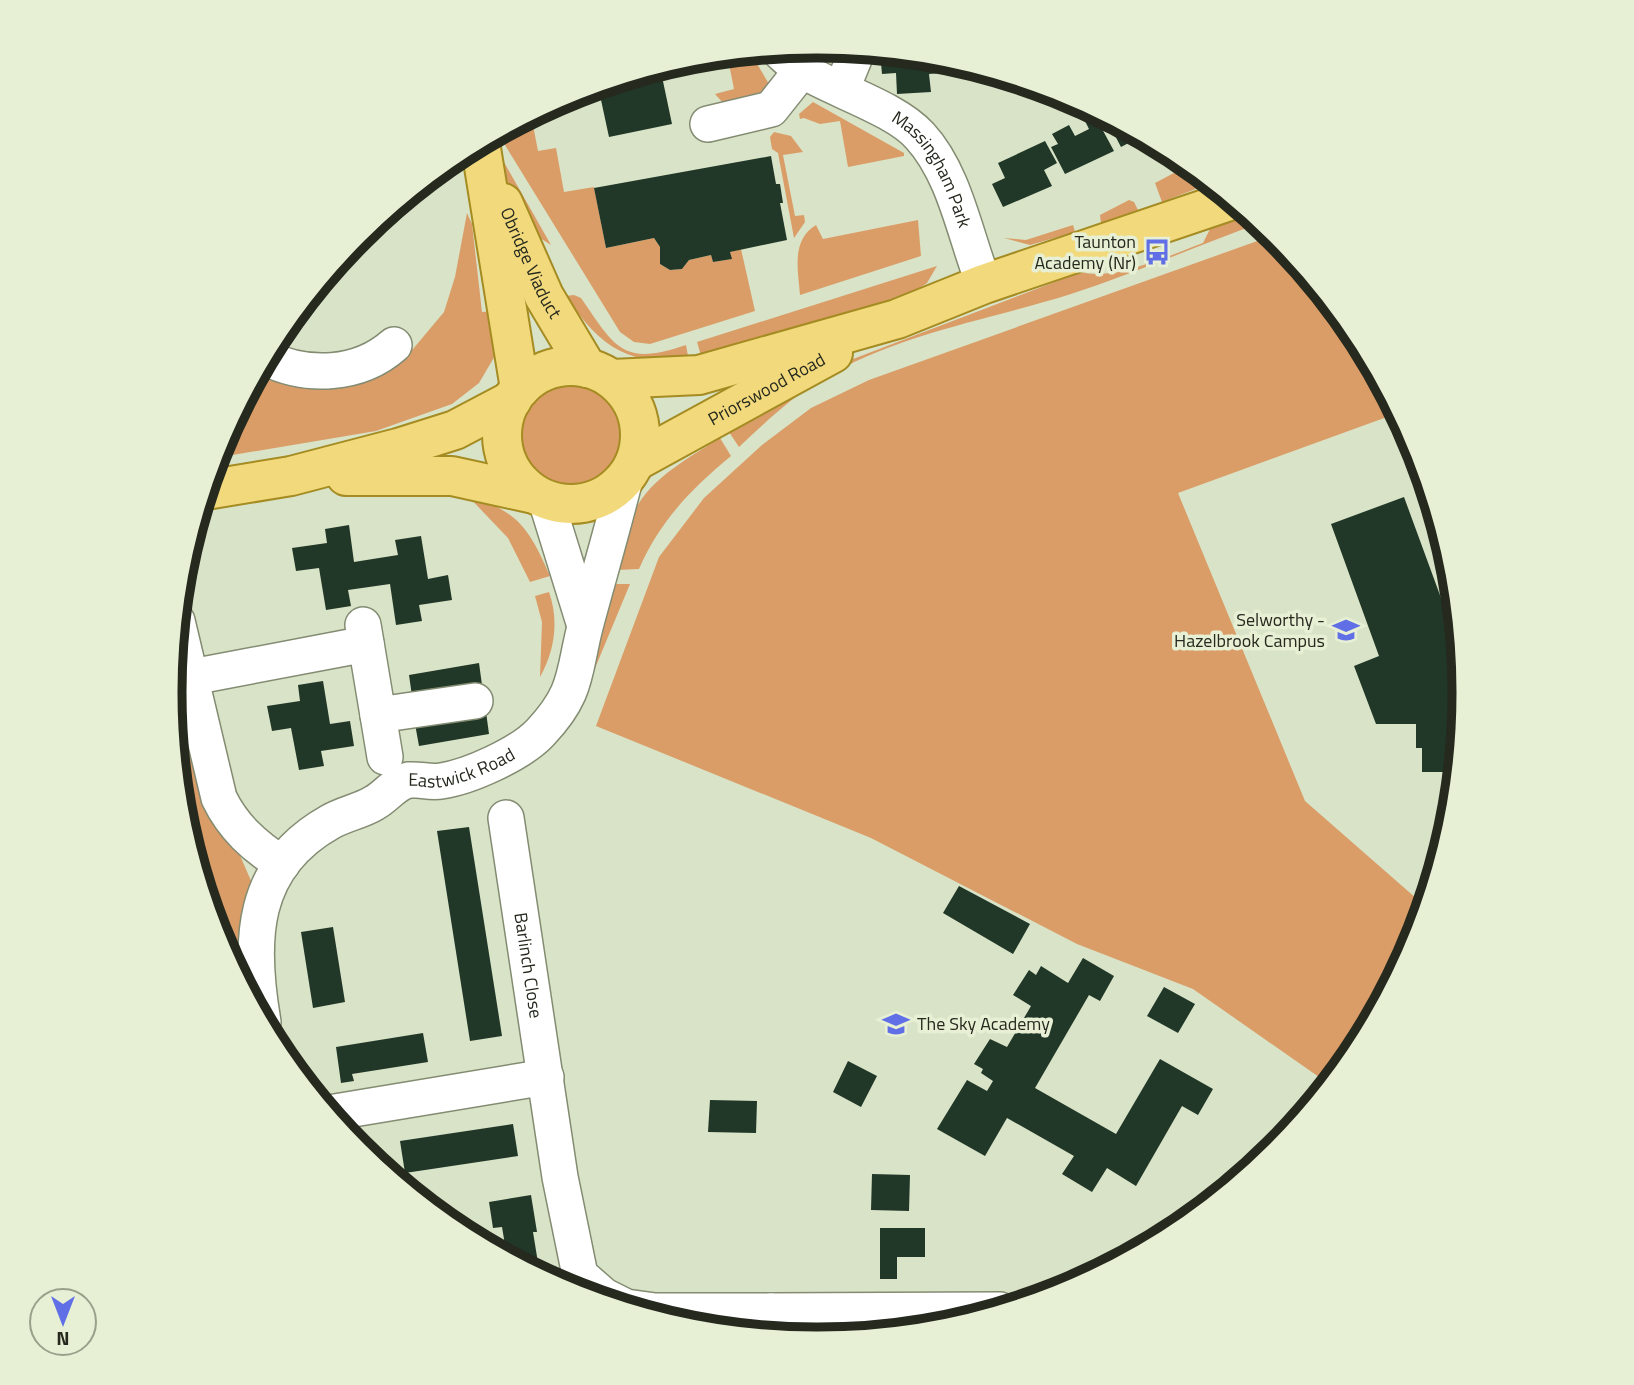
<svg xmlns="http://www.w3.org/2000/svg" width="1634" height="1385" font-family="'Titillium Web',sans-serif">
	<rect width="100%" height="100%" fill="#d9e3c7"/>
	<!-- green -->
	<path fill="#da9d67" d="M750,52l19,32 -6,10 -39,10 -9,-10 19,-5 -7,-35z
		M813,102l91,51v3l-56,11 -8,-46 -20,3 -16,-6 -4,1 -1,-5z
		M531,115l7,36 18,-3 8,44 30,-5 12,61 48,-10 6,9v17l10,6 12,-1 7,-9 22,-5 2,7 18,-3 -1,-7 11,-3 14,62 -105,33 -16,-2 -14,-10 -115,-187 -2,-15z
		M774,132l17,4 12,16 -20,3 12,61 9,-1 1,7 -11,16 -16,-85 -6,-4 -2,-12z
		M501,157l50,88 -25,-16 -19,-48z
		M1189,165l22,18 -49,19 -7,-19z
		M1129,200l5,2 4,8 -37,13 -1,-8z
		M467,213l5,11 10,88 12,-1 5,38 -20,34 -27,21 -76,27 -161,27 40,-79 49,4 82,-13 27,-21 31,-37 11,-35z
		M1250,215l10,8c-63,23 -125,50 -189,71 -83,26 -175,40 -250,86 -31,18 -56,43 -82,67l-10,-15 111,-68 241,-92c33,9 90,-17 122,-29l7,-14z
		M918,220l3,36 -121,39c-2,-25 -9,-55 16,-70l7,14z
		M1073,225l2,7 -45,13 -26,-7 22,2z
		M1274,235l81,98 43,80 -220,80 127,308 120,105c-19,63 -54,127 -96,178l-136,-95 -116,-45 -206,-106 -275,-112 63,-169 45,-59 58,-53 49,-37 58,-28z
		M937,266l-10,17 -9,6 -196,73 -18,4 -7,-24z
		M574,295l7,3c34,49 41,69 105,47l4,22c-67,-9 -84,-14 -125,-71z
		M518 435a52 52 0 1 1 104 0a52 52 0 1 1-104 0Z
		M720,438l11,18c-40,33 -71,65 -92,113l-22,1c5,-18 9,-36 15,-53 14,-37 57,-59 88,-79z
		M466,494c52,18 62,32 84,82l-20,6 -22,-44z
		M614,584h16l-37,89z
		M549,592c10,28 6,59 -9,85l2,-55 -7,-26z
		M171,686l35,124 32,41 14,32 -7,105 -26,-48 -37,-122z"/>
	<!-- building -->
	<path fill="#213728" d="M880,52l64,6 23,7 1,6 -39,3 2,18 -34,2 -1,-21 -14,1z
		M660,67l12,57 -63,13 -11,-51z
		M1094,114l20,37 -49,23 -14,-27 7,-3 -6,-10 17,-9 6,11 14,-7 -5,-10z
		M1119,124l7,4 16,8 -21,11 -10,-19z
		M1045,141l12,22 -13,7 8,16 -49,21 -11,-23 13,-6 -7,-15z
		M771,156l5,28h4l3,19h-3l7,37 -57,12 2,7 -19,3 -2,-7 -22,5 -7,9 -12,1 -10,-6v-17l-6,-9 -48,10 -12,-60z
		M431,176l3,12 -26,7 20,-16z
		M1404,497l55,150 5,46 -8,79h-34v-24h-6v-24h-40l-22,-58 25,-10 -48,-132z
		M349,525l5,37 44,-7 -3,-15 26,-4 7,43 20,-4 4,25 -33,5 3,16 -26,4 -6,-41 -42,6 3,16 -25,4 -7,-42 -23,3 -4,-23 35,-5 -2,-14z
		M479,663l3,22 -70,11 -3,-21z
		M323,681l7,43 20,-3 4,25 -33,5 3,15 -25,4 -8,-42 -19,3 -5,-25 33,-5 -2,-16z
		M486,712l3,22 -70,12 -4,-22z
		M469,827l33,209 -32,5 -33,-210z
		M959,886l71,38 -17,30 -70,-41z
		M333,927l12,75 -32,6 -12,-76z
		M1083,958l31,18 -14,25 -11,-6 -54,93 81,46 44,-75 53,30 -15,26 -16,-9 -46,80 -29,-18 -15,24 -30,-18 12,-18 -67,-38 -22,38 -48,-27 30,-49 20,11 6,-10 -12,-8 2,-4 -9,-5 16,-25 17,8 24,-41 -18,-11 16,-25 7,5 5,-9 27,17z
		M1164,987l31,17 -17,29 -31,-17z
		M423,1033l5,29 -76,12 2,7 -13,2 -5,-36z
		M848,1061l29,15 -16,31 -28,-15z
		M710,1100l47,1 -1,32 -48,-1z
		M513,1124l5,32 -113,17 -5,-32z
		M872,1174l38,1 -1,36 -38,-1z
		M531,1195l6,37h-4l7,43 -33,-18 -5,-30 -9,1 -4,-26z
		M880,1228h45v29h-28v22h-17z"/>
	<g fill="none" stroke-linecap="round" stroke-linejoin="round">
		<!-- minor casing -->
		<g stroke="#838c72" stroke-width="38">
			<g id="minor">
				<path id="s1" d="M777,49c8,7 16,16 25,21 32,20 93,38 118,66 35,38 45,100 64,148"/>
				<path d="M842,88l16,-39"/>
				<path d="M708,124l63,-15 31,-39"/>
				<path d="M266,358c41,20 93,18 128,-13"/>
				<path d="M546,500l39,126"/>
				<path d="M177,621l42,177c14,29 35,48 63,66"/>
				<path d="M363,625l22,132"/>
				<path d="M192,677l174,-33"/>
				<path d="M378,715l97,-14"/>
				<path id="s2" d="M506,818l54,359 20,98 24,21 22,11 29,4h116"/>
				<path id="s3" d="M263,1022c-14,-81 -13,-155 67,-200 14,-8 31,-11 44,-19 13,-7 20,-20 35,-23 11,-1 21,3 32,1 28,-4 79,-27 99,-48 39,-41 33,-61 46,-110 13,-48 27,-96 39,-144"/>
				<path d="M329,1113l217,-36"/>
				<path d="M770,1335l1,-24 229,-1"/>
			</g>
		</g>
		<!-- major casing -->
		<g stroke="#a48b22" stroke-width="42">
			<g id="major">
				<path d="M480,142l40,247"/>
				<path id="s4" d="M503,203l41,93 43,72"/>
				<circle cx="571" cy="435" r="69"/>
				<path d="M612,379l87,-4 198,-56 87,-35 248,-84"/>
				<path id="s5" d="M636,461l197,-108"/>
				<path d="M346,476h106l82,18"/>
				<path d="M206,490l85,-14 107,-28 57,-18 57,-30"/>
			</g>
		</g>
		<!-- minor -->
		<use href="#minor" stroke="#fff" stroke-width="35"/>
		<!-- major -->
		<use href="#major" stroke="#f2d97c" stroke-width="38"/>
	</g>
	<!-- icons -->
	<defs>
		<g id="bus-bare" transform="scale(2.1)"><path d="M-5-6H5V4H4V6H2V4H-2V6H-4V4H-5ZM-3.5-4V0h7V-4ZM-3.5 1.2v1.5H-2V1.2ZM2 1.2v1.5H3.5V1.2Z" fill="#616fe7" stroke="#e7f0d4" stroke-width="2.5" paint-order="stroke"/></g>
		<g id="school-bare" transform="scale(2.1)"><path d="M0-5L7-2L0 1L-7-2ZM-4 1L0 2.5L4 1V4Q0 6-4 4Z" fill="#616fe7" stroke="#e7f0d4" stroke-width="2.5" paint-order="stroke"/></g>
	</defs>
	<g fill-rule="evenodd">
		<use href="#bus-bare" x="1157" y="252"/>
		<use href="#school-bare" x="1346" y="630"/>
		<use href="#school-bare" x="896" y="1024"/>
	</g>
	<g text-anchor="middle" stroke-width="7" stroke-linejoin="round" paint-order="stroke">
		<!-- street labels -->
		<g font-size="18" fill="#25291e" stroke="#e7f0d4">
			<text dy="6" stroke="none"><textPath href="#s1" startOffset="203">Massingham Park</textPath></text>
			<text dy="6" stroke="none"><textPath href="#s4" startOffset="66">Obridge Viaduct</textPath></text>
			<text dy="6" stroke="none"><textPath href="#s5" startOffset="149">Priorswood Road</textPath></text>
			<text dy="6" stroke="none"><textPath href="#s3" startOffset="373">Eastwick Road</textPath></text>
			<text dy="6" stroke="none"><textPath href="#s2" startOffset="149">Barlinch Close</textPath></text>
		</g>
		<!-- poi labels -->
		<g font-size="18" fill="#25291e" stroke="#e7f0d4" text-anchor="end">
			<text x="1136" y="248">Taunton<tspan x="1136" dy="21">Academy (Nr)</tspan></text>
			<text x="1325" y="626">Selworthy -<tspan x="1325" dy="21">Hazelbrook Campus</tspan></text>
			<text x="917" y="1030" text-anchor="start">The Sky Academy</text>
		</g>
	</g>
	<!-- crop -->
	<path d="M0 0H1634V1385H0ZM816 58H818A634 634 0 0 1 1452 692V693A634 634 0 0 1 818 1327H816A634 634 0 0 1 182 693V692A634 634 0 0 1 816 58Z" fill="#e7f0d4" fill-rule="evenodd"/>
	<path fill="none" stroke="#25291e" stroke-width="9" d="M816 58H818A634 634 0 0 1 1452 692V693A634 634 0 0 1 818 1327H816A634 634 0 0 1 182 693V692A634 634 0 0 1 816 58Z"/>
	<!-- north arrow -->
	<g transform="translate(63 1322) rotate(180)"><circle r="33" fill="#e7f0d4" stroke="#99a08b" stroke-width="2"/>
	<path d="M0-5L12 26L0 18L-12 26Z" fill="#616fe7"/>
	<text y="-10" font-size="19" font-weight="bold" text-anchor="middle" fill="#25291e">N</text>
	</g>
</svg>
